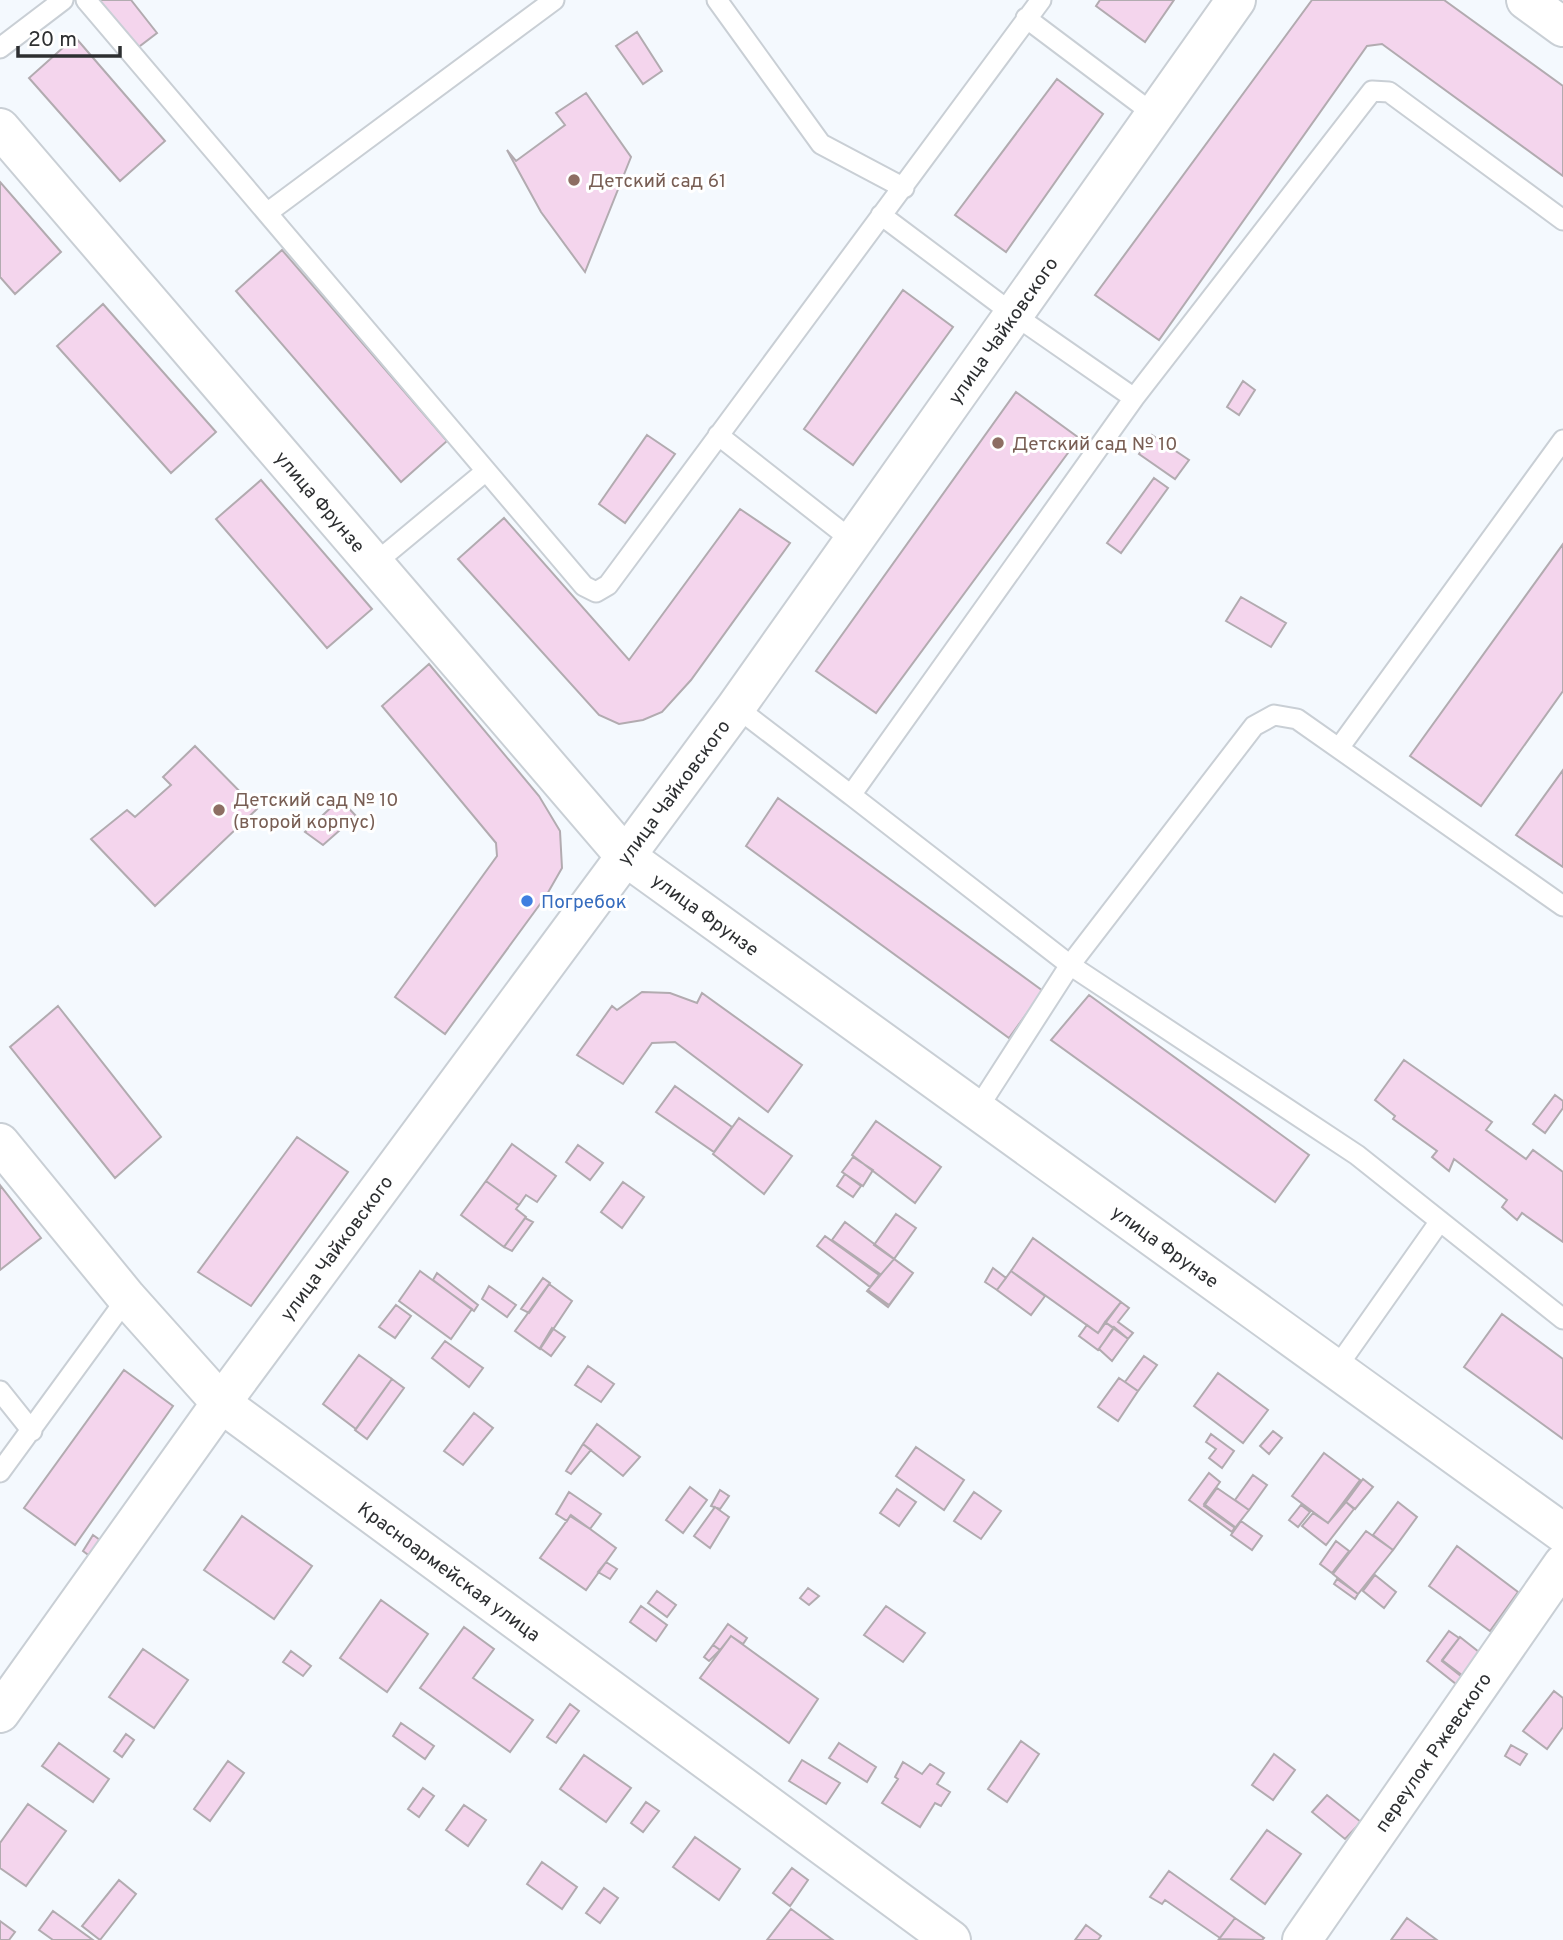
<svg xmlns="http://www.w3.org/2000/svg" width="1563" height="1940" font-family="Overpass,sans-serif">
	<rect width="100%" height="100%" fill="#f4f9fe"/>
	<!-- building -->
	<path fill="#f4d5ed" stroke="#b2abb0" stroke-width="2" d="M98,0h33l26,33 -21,16z
		M1100,0h74l-29,42 -49,-36z
		M1312,0h132l119,86v90l-181,-132 -15,2 -208,294 -64,-45z
		M637,32l25,39 -19,13 -27,-38z
		M75,37l90,104 -45,40 -91,-103z
		M1057,79l46,35 -97,138 -51,-37z
		M586,93l45,64 -46,115 -44,-60 -34,-62 9,11 49,-36 -9,-12z
		M0,182l61,70 -46,42 -15,-17z
		M282,250l165,191 -46,41 -165,-191z
		M903,290l50,37 -100,138 -49,-36z
		M103,304l113,128 -45,41 -114,-127z
		M1243,381l12,9 -16,25 -12,-8z
		M1016,392l63,46 -203,275 -60,-42z
		M647,435l28,19 -50,69 -26,-19z
		M1152,435l37,25 -14,19 -36,-25z
		M1154,478l14,10 -47,65 -14,-10z
		M261,480l111,129 -45,39 -111,-129z
		M740,509l50,34 -99,137 -29,32 -19,8 -24,4 -20,-9 -141,-156 46,-41 125,142z
		M1563,544v147l-82,115 -71,-50z
		M1241,597l45,26 -15,24 -45,-26z
		M429,664l110,132 21,35 2,37 -16,28 -101,138 -50,-37 102,-141 -1,-13 -114,-137z
		M195,746l62,63 -102,97 -64,-67 36,-29 8,7 36,-32 -8,-8z
		M1563,770v97l-47,-32z
		M778,798l265,193 -34,47 -263,-192z
		M340,799l16,17 -33,29 -18,-13z
		M642,992l28,1 27,10 5,-10 100,72 -34,47 -93,-70 -23,1 -29,41 -46,-29 35,-49 5,4z
		M1089,995l220,160 -34,47 -224,-162z
		M58,1006l103,131 -46,41 -105,-131z
		M1404,1060l88,62 -6,8 40,29 7,-9 30,22v70l-41,-29 -5,7 -15,-13 5,-7 -53,-41 -5,12 -17,-14 5,-6 -44,-32 2,-3 -20,-16z
		M675,1086l57,41 -18,25 -58,-40z
		M1555,1095l8,6v7l-18,25 -12,-9z
		M739,1118l53,38 -28,38 -51,-40z
		M876,1121l65,46 -26,36 -63,-48z
		M297,1137l51,35 -97,134 -53,-34z
		M512,1144l44,32 -19,26 -11,-7 -7,10 -33,-24z
		M578,1145l25,18 -13,17 -24,-18z
		M853,1157l20,13 -10,16 -21,-14z
		M845,1174l16,12 -8,11 -16,-11z
		M486,1181l33,24 -3,4 10,8 -22,30 -43,-32z
		M623,1182l21,15 -22,31 -21,-16z
		M0,1185l41,53 -41,32z
		M896,1214l20,14 -22,31 -20,-14z
		M525,1218l8,4 -21,29 -8,-4z
		M845,1222l68,51 -24,32 -21,-15 12,-16 -48,-34z
		M825,1236l54,39 -9,12 -53,-41z
		M1033,1238l88,64 -23,31 -87,-62z
		M894,1259l19,14 -25,34 -21,-16z
		M993,1268l13,10 -9,12 -12,-8z
		M420,1271l52,38 -21,30 -52,-38z
		M1011,1271l34,25 -14,19 -34,-25z
		M437,1273l41,32 -4,6 -41,-31z
		M543,1278l7,5 -21,30 -8,-4z
		M549,1284l23,17 -32,48 -25,-18z
		M489,1286l27,19 -9,12 -25,-18z
		M1121,1302l8,6 -11,14 15,11 -5,6 -23,-17z
		M396,1305l15,11 -16,22 -16,-11z
		M1502,1314l61,45v80l-99,-72z
		M1105,1322l9,6 -16,22 -19,-14 8,-11 11,8z
		M1114,1327l14,12 -16,22 -13,-12z
		M552,1328l13,9 -14,19 -11,-8z
		M445,1341l38,27 -14,19 -37,-29z
		M359,1355l33,24 -36,50 -33,-25z
		M1144,1356l13,9 -19,26 -13,-9z
		M588,1366l26,18 -13,18 -26,-17z
		M124,1370l49,36 -98,139 -51,-37z
		M1218,1373l50,37 -25,33 -49,-37z
		M1119,1378l19,13 -20,30 -20,-14z
		M392,1379l12,9 -37,51 -12,-9z
		M474,1413l19,15 -30,37 -19,-14z
		M597,1424l43,33 -17,19 -40,-32z
		M1273,1431l9,7 -13,16 -9,-8z
		M1211,1434l23,17 -12,17 -13,-10 7,-9 -10,-7z
		M583,1444l8,6 -20,24 -5,-3z
		M916,1447l48,33 -20,30 -48,-34z
		M1324,1453l36,27 -32,43 -36,-27z
		M1209,1473l11,9 -16,22 31,23 -3,5 -43,-32z
		M1253,1475l14,10 -18,25 -14,-10z
		M1363,1479l10,8 -18,22 -9,-7z
		M690,1487l17,13 -24,33 -17,-13z
		M1217,1488l32,22 -14,18 -31,-22z
		M897,1489l19,13 -17,24 -19,-13z
		M720,1490l9,6 -9,13 -9,-3z
		M569,1492l32,22 -11,15 -20,-13 -3,5 -11,-7z
		M974,1492l27,19 -20,28 -27,-18z
		M1346,1502l8,7 -28,36 -24,-19 11,-13 15,10z
		M1398,1502l19,15 -24,33 -20,-15z
		M1301,1505l9,7 -12,15 -9,-7z
		M715,1507l14,10 -19,31 -16,-12z
		M571,1515l45,33 -30,42 -46,-32z
		M242,1516l70,50 -38,53 -70,-49z
		M1241,1521l21,15 -10,14 -21,-15z
		M1366,1531l27,19 -35,44 -25,-20z
		M93,1535l14,10 -12,15 -12,-9z
		M1336,1541l13,10 -17,22 -12,-9z
		M1457,1546l61,46 -28,39 -61,-45z
		M606,1562l11,7 -7,10 -12,-7z
		M1375,1575l21,17 -12,16 -21,-17z
		M1337,1579l21,15 -3,5 -21,-15z
		M808,1588l11,8 -10,9 -9,-7z
		M657,1591l19,14 -9,12 -19,-14z
		M381,1600l47,34 -41,58 -47,-34z
		M641,1606l26,19 -11,16 -26,-19z
		M886,1606l39,27 -22,29 -39,-27z
		M728,1624l19,14 -4,6 -12,-8 -11,14 -7,-5z
		M464,1627l30,22 -21,29 60,42 -23,32 -90,-64z
		M1449,1631l10,7 -17,22 25,19 -6,9 -34,-27z
		M731,1636l87,63 -29,44 -89,-65z
		M1460,1637l24,19 -18,24 -24,-19z
		M713,1645l7,5 -11,11 -5,-4z
		M143,1649l45,31 -34,48 -45,-31z
		M291,1651l20,15 -8,10 -20,-14z
		M1554,1691l9,7v29l-16,22 -24,-18z
		M570,1704l9,7 -23,32 -9,-6z
		M401,1723l33,23 -9,13 -32,-23z
		M126,1734l8,6 -12,17 -8,-6z
		M1021,1741l18,13 -32,48 -19,-13z
		M59,1743l50,36 -16,23 -51,-36z
		M839,1743l37,24 -9,15 -38,-24z
		M1511,1745l16,9 -7,11 -15,-9z
		M1274,1754l21,16 -22,30 -21,-15z
		M584,1755l47,33 -25,34 -46,-33z
		M802,1760l38,23 -14,21 -37,-23z
		M228,1761l16,12 -34,48 -16,-12z
		M903,1762l19,12 8,-10 14,9 -7,11 13,8 -9,14 -6,-3 -15,24 -38,-24 16,-24 -3,-2z
		M423,1788l11,8 -15,21 -11,-8z
		M1327,1795l34,27 -16,17 -33,-27z
		M646,1802l13,9 -16,21 -12,-9z
		M28,1804l38,27 -40,55 -26,-18v-25z
		M464,1805l22,15 -18,26 -22,-16z
		M1267,1830l34,24 -36,50 -34,-25z
		M695,1837l45,32 -21,31 -46,-33z
		M542,1862l35,25 -15,22 -35,-25z
		M792,1868l16,12 -18,26 -17,-13z
		M1169,1871l66,47 -15,20 -55,-38 -3,4 -12,-7z
		M119,1880l17,14 -36,46 -18,-14z
		M604,1888l14,10 -18,25 -14,-10z
		M791,1909l42,31h-66z
		M53,1911l40,29h-40l-14,-10z
		M1235,1918l29,20 -2,2 -43,-1z
		M1407,1918l30,22h-46z
		M0,1921l15,11 -6,8h-9z
		M1086,1925l15,11 -3,4h-23z"/>
	<g fill="none" stroke-linecap="round" stroke-linejoin="round">
		<!-- lane casing -->
		<g stroke="#c9cfd5" stroke-width="23">
			<path id="lane" d="M86,0l498,586 12,6 12,-7 433,-585
				M717,0l104,144 83,44
				M1026,18l129,97
				M0,48l63,-48
				M267,213l287,-213
				M881,215l132,99 121,84
				M1563,220l-174,-128 -17,-1 -238,307 -283,397 219,170 287,190 206,164
				M718,435l135,106
				M374,564l112,-93
				M736,707l115,88
				M1339,748l224,-308
				M978,1108l92,-143 184,-239 20,-11 23,4 266,187
				M1335,1370l105,-149
				M0,1391l32,40
				M0,1472l127,-174"/>
		</g>
		<!-- street casing -->
		<g stroke="#c9cfd5" stroke-width="42">
			<g id="street">
				<path d="M1526,0l37,27"/>
				<path id="s1" d="M1302,1940l261,-376"/>
			</g>
		</g>
		<!-- secondary casing -->
		<g stroke="#c9cfd5" stroke-width="42">
			<g id="secondary">
				<path id="s2" d="M0,128l625,728 938,677"/>
				<path id="s3" d="M0,1143l127,155 94,105 730,537"/>
				<path id="s4" d="M0,1713l221,-310 515,-696 500,-707"/>
			</g>
		</g>
		<!-- lane -->
		<use href="#lane" stroke="#fff" stroke-width="19"/>
		<!-- street -->
		<use href="#street" stroke="#fff" stroke-width="38"/>
		<!-- secondary -->
		<use href="#secondary" stroke="#fff" stroke-width="38"/>
	</g>
	<!-- markers -->
	<g fill="#8d6e63" stroke="#fff" stroke-width="2.5">
		<circle cx="574" cy="180" r="7"/>
		<circle cx="998" cy="443" r="7"/>
		<circle cx="219" cy="810" r="7"/>
	</g>
	<circle fill="#3f7fe0" stroke="#fff" stroke-width="2.5" cx="527" cy="901" r="7"/>
	<g text-anchor="middle" stroke-width="6" stroke-linejoin="round" paint-order="stroke">
		<!-- education labels -->
		<g font-size="19" fill="#785e54" stroke="#fff" text-anchor="start">
			<text x="588" y="187">Детский сад 61</text>
			<text x="1012" y="450">Детский сад № 10</text>
			<text x="233" y="806">Детский сад № 10<tspan x="233" dy="22">(второй корпус)</tspan></text>
		</g>
		<!-- street labels -->
		<g font-size="19" fill="#2d2f31" stroke="#fff">
			<text dy="7" stroke="none"><textPath href="#s4" startOffset="1708">улица Чайковского</textPath></text>
			<text dy="7" stroke="none"><textPath href="#s2" startOffset="492">улица Фрунзе</textPath></text>
			<text dy="7" stroke="none"><textPath href="#s4" startOffset="1141">улица Чайковского</textPath></text>
			<text dy="7" stroke="none"><textPath href="#s2" startOffset="1059">улица Фрунзе</textPath></text>
			<text dy="7" stroke="none"><textPath href="#s2" startOffset="1626">улица Фрунзе</textPath></text>
			<text dy="7" stroke="none"><textPath href="#s4" startOffset="574">улица Чайковского</textPath></text>
			<text dy="7" stroke="none"><textPath href="#s3" startOffset="625">Красноармейская улица</textPath></text>
			<text dy="7" stroke="none"><textPath href="#s1" startOffset="229">переулок Ржевского</textPath></text>
		</g>
		<!-- shop labels -->
		<g font-size="19" fill="#366cbe" stroke="#fff" text-anchor="start">
			<text x="541" y="908">Погребок</text>
		</g>
	</g>
	<!-- scale -->
	<path d="M18 46v10h102v-10" fill="none" stroke="#2d2f31" stroke-width="3.5"/>
	<text x="28" y="46" font-size="21" fill="#2d2f31" stroke="#ffffff" stroke-width="5" paint-order="stroke">20 m</text>
</svg>
